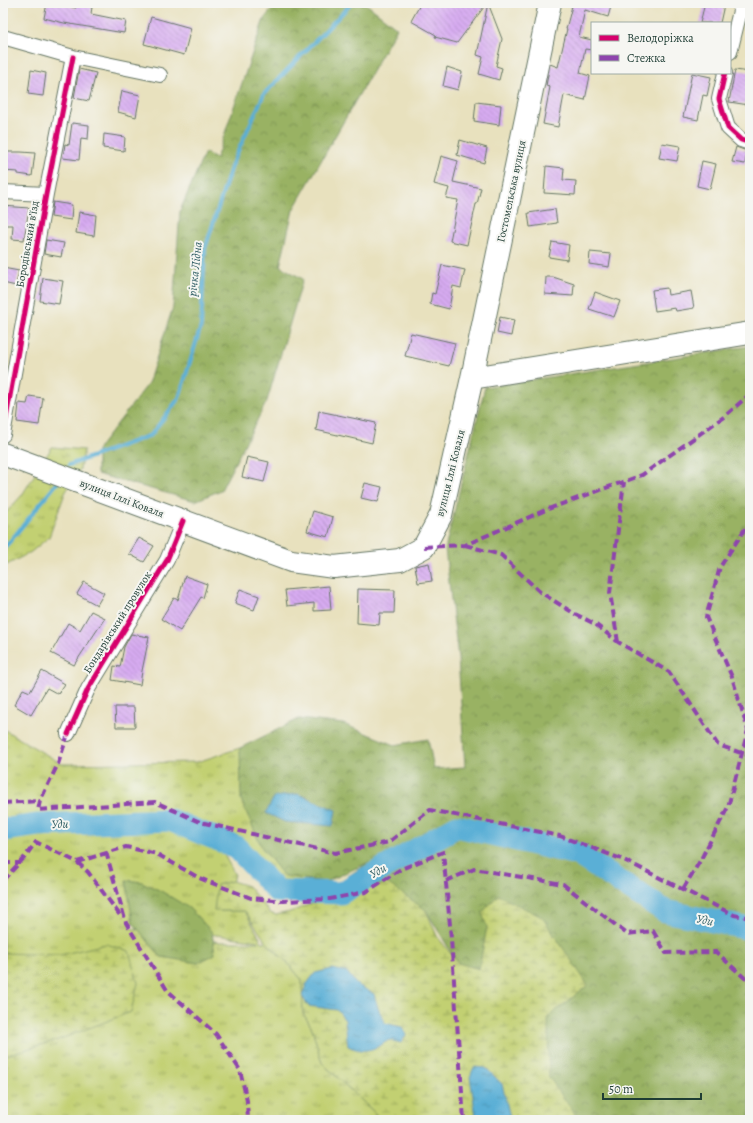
<svg xmlns="http://www.w3.org/2000/svg" width="753" height="1123" font-family="Alegreya,serif">
	<defs>
		<pattern id="grass-tufts" width="24" height="20" patternUnits="userSpaceOnUse"><rect width="24" height="20" fill="#c2d072"/><path d="M3 7l-1-3M5 7V3M7 7l1-3M15 17l-1-3M17 17v-4M19 17l1-3" fill="none" stroke="#9daa5e"/></pattern>
		<pattern id="forest-crowns" width="20" height="18" patternUnits="userSpaceOnUse"><rect width="20" height="18" fill="#99b264"/><path d="M2 6a3 3 0 1 1 6 0M12 15a3 3 0 1 1 6 0" fill="none" stroke="#7c9253"/></pattern>
		<pattern id="wetland-marsh" width="20" height="14" patternUnits="userSpaceOnUse"><rect width="20" height="14" fill="#c2d072"/><path d="M1 5h8M5 5V1M11 12h8M15 12V8" fill="none" stroke="#9daa5e"/></pattern>
		<pattern id="water-ripples" width="26" height="14" patternUnits="userSpaceOnUse"><rect width="26" height="14" fill="#5aafd6"/><path d="M2 4q2-2 4 0t4 0M15 11q2-2 4 0t4 0" fill="none" stroke="#4a90ae"/></pattern>
		<pattern id="building-back-hatch" width="6" height="6" patternUnits="userSpaceOnUse"><rect width="6" height="6" fill="#d7abf1"/><path d="M-1 5l2 2M0 0l6 6M5-1l2 2" fill="none" stroke="#ae8cc4"/></pattern>
	</defs>
	<rect width="100%" height="100%" fill="#f6f6f2"/>
	<filter id="ink" filterUnits="userSpaceOnUse"><feTurbulence type="fractalNoise" baseFrequency=".025" numOctaves="2"/><feDisplacementMap in="SourceGraphic" scale="8" xChannelSelector="R" yChannelSelector="G"/><feConvolveMatrix kernelMatrix="1 2 1 2 8 2 1 2 1" color-interpolation-filters="sRGB"/></filter>
	<filter id="wash" filterUnits="userSpaceOnUse"><feTurbulence type="fractalNoise" baseFrequency=".012" numOctaves="4" result="noise"/><feDisplacementMap in="SourceGraphic" scale="16" xChannelSelector="R" yChannelSelector="G"/><feGaussianBlur stdDeviation="0.9" result="paint"/><feColorMatrix in="noise" values="0 0 0 0 0 0 0 0 0 0 0 0 0 0 0 0 0 1.4 0 .05"/><feComposite in="paint" operator="in"/></filter>
	<g filter="url(#wash)">
		<rect width="100%" height="100%" fill="#e8e1be"/>
		<!-- grass -->
		<path fill="url(#grass-tufts)" stroke="#708653" fill-rule="evenodd" d="M52,447l32,3 -4,19 -15,24 -16,44 -18,15 -28,15v-51l19,-21z
			M3,729l59,35 135,-2 43,-14 88,133 -53,-1 -39,-33 -77,-32 -156,10z
			M160,827l18,4 44,20 13,24 -16,36h26l17,31h4l21,20 15,18 1,33 9,15 10,35 52,49 6,8h-377v-284l29,-4zM133,923l125,18 1,1h-39l-91,-14z"/>
		<!-- forest -->
		<path fill="url(#forest-crowns)" stroke="#5c784c" d="M277,3h88l32,25 -104,182 -13,56 23,13 -36,122 -46,89 -26,11 -98,-27v-24l51,-66 25,-77 7,-96 25,-59 11,7 48,-140z
			M750,346v774h-172l-33,-41 3,-62 40,-32 -101,-58 -8,42 -21,-5 -32,-54 -53,-23 -29,-8 25,-17 -43,20 -42,-6 -22,-28 -21,-48 -1,-52 59,-29 44,5 52,21 33,-6 6,30 31,-2 -7,-110 -13,-108 40,-162z
			M126,880l16,2 19,9 28,17 23,24 3,22 -17,9 -37,-6 -28,-34z"/>
		<!-- wetland -->
		<path fill="url(#wetland-marsh)" stroke="#708653" d="M232,881l16,5 22,27 6,2 14,-3 35,-13 29,-5 33,-11 39,27 11,26 21,27 21,6 8,-42 -5,-14 16,-18 44,22 46,68 -40,32 1,60 30,43h-199l-6,-8 -52,-49 -10,-35 -9,-15 -1,-33 -15,-18 -21,-20 -21,-31h-31l3,-26z
			M106,944l23,7 9,32 -7,29 -73,28 -51,15 -4,-1v-101l57,2z"/>
		<!-- water -->
		<path fill="url(#water-ripples)" stroke="#3c7685" d="M298,794l38,16 -3,16 -48,-4 -19,-9 8,-16z
			M332,969l15,3 9,12 18,10 4,14 7,15 17,4 4,8 -5,8 -12,-3c-16,10 -24,14 -41,6l-3,-26 -8,-10 -29,-4 -6,-10 4,-11 9,-12z
			M474,1067l12,1 16,16 8,33 4,3h-36l-2,-4 -6,-39z"/>
		<g fill="none" stroke-linecap="round" stroke-linejoin="round">
			<!-- stream -->
			<path stroke="#5aafd6" stroke-width="4" d="M69,465l82,-30 28,-37 22,-72 4,-77 27,-85 32,-70 88,-91
				M3,550l55,-68"/>
			<!-- river -->
			<path stroke="#5aafd6" stroke-width="23" d="M3,830l35,-5 132,-5 66,27 41,44 64,2 116,-67 120,28 88,57 85,18"/>
		</g>
		<g id="blocks">
			<!-- building -->
			<path fill="url(#building-back-hatch)" d="M47,3h9l20,5v-4l16,3 -1,7 35,7 -2,12 -60,-10 -20,-5z
				M421,3h66l-30,40 -22,-6 1,-2 -25,-14z
				M488,3l14,36 -6,27 6,2 -3,12 -20,-6 4,-17 -6,-2z
				M571,3h41l-4,14 -23,-7 -6,27 13,3v10l-7,-1 -5,24 10,3 -5,24 -21,-5 -6,32 -15,-3 7,-37 -4,-1 4,-22 8,3 9,-38h-1l6,-23h-2z
				M705,3h10l9,2 -4,18h-20z
				M151,17l40,11 -7,27 -40,-11z
				M447,67l15,5 -4,18 -15,-4z
				M79,69l17,4 -7,28 -15,-3z
				M31,70l15,3 -3,23 -15,-2z
				M735,70l15,2 -1,33 -20,-3z
				M692,73l19,4 -4,19 -4,-1 -5,25 -15,-3z
				M122,91l18,4 -4,22 -18,-5z
				M476,102l25,3 -2,20 -25,-4z
				M72,123l17,2 -1,14 -7,-1 -2,22 -16,-2 2,-14 4,1z
				M104,134l21,3 -1,14 -21,-3z
				M460,140l27,8 -3,15 -27,-8z
				M662,143l18,3 -3,15 -18,-3z
				M736,147l11,4 -2,13 -13,-2z
				M3,152h18l14,1 -3,23 -14,-2v-2l-15,-1z
				M441,156l17,5 -5,21 28,6 -4,16h-1l-9,41 -17,-4 8,-41 -12,-2 3,-10 -15,-4z
				M702,161l14,3 -6,25 -13,-3z
				M546,166l18,2 -1,12 13,1 -1,14 -31,-2z
				M53,202l19,3 -1,15 -20,-3z
				M3,206l26,2 -5,32 -12,-1 1,-14h-10z
				M555,209l2,14 -27,4 -2,-14z
				M79,212l17,3 -2,21 -18,-3z
				M46,240l18,3 -3,14 -17,-3z
				M552,242l17,3 -2,15 -18,-3z
				M590,252l21,2 -2,13 -20,-3z
				M442,265l23,5 -4,18 -8,-2 -4,23 -19,-5 2,-11 3,1z
				M3,268l16,3 -3,15 -13,-3z
				M546,277h7l21,7 -1,12 -28,-2z
				M43,278l20,3 -4,23 -19,-3z
				M667,288l1,7 23,-4 3,17 -18,3 -1,-3 -20,3 -3,-21z
				M595,292l25,9 -6,16 -25,-8z
				M500,317l14,3 -3,16 -14,-3z
				M411,333l44,10 -6,23 -44,-10z
				M29,396l14,2 -4,27 -22,-3 2,-19 8,1z
				M319,411l57,12 -4,20 -56,-13z
				M247,457l22,5 -5,20 -22,-5z
				M365,483l17,4 -4,15 -17,-4z
				M313,511l20,6 -5,20 -21,-6z
				M139,538l15,8 -10,16 -15,-8z
				M429,563l3,18 -14,2 -3,-17z
				M185,576l22,8 -4,14 -2,-1 -21,34 -19,-12 13,-21 4,2z
				M84,582l20,11 -7,12 -20,-11z
				M329,586l2,24 -17,1v-8l-27,3 -2,-16z
				M240,589l19,7 -5,14 -19,-7z
				M358,589l37,1 -1,23h-14l-1,12 -22,-2z
				M91,611l14,7 -31,47 -23,-12 17,-30 12,7z
				M131,634l18,3 -7,34 -2,14 -28,-5 2,-14 6,1 4,-20z
				M42,671l23,13 -7,10 -11,-6 -16,27 -17,-10 9,-16 7,3z
				M115,707h19l1,20h-19z"/>
		</g>
	</g>
	<g filter="url(#ink)">
		<use href="#blocks" fill-opacity="0" stroke="#657664" stroke-width="1"/>
		<g fill="none" stroke-linecap="round" stroke-linejoin="round">
			<!-- minor casing -->
			<g stroke="#657664" stroke-width="16">
				<path id="minor" d="M3,37l70,20 87,18
					M730,52l12,-49
					M725,73l-6,26 9,29 13,12 9,3
					M3,192l43,2
					M3,435l43,-241 27,-137
					M68,734l20,-45 79,-129 16,-39"/>
			</g>
			<!-- primary casing -->
			<g stroke="#657664" stroke-width="24">
				<path id="primary" d="M472,378l278,-45
					M3,454l288,107 43,6 66,-7 24,-13 17,-32 31,-137 78,-375"/>
			</g>
			<!-- minor -->
			<use href="#minor" stroke="#fff" stroke-width="14"/>
			<!-- primary -->
			<use href="#primary" stroke="#fff" stroke-width="22"/>
			<!-- quiet -->
			<path stroke="#8e44ad" stroke-width="4" stroke-dasharray="8 4" stroke-linecap="butt" d="M465,545l36,10 39,37 35,22 20,10 23,18 51,30 49,73 32,11
				M424,547l41,-2 83,-36 94,-34 83,-59 25,-22
				M618,642l-8,-49 14,-111
				M68,734l-10,30 -18,37 -2,9 117,-8 45,20 135,31 54,-11 41,-32 130,26 64,24 110,55 16,3
				M3,803l37,-2
				M106,852l20,71 41,67 49,44 24,36 7,31 1,19
				M77,862l49,-15 31,7 42,24 52,20 32,3 47,-2 36,-7 35,-23 42,-17 7,73 14,195
				M3,863h17
				M3,880l21,-22 12,-16 41,20 11,10 34,46
				M446,881l28,-12 89,15 64,50 26,-3 13,22 50,-1 32,29h2
				M683,889l17,-28 28,-54 20,-77 -16,-53 -26,-60 14,-50 30,-46"/>
			<!-- cycleway casing -->
			<g stroke="#f6f6f2" stroke-width="8">
				<path id="cycleway" d="M725,73l-6,26 9,29 13,12 9,3
					M3,435l43,-241 27,-137
					M68,734l20,-45 79,-129 16,-39"/>
			</g>
			<!-- cycleway -->
			<use href="#cycleway" stroke="#d6006c" stroke-width="5"/>
		</g>
	</g>
	<g text-anchor="middle" stroke-width="4" stroke-linejoin="round" paint-order="stroke">
		<!-- street labels -->
		<g font-size="11" fill="#1f3d34" stroke="#f6f6f2">
			<text transform="translate(511 191) rotate(-78)" y="4">Гостомельська вулиця</text>
			<text transform="translate(27 244) rotate(-80)" y="4">Бородівський в’їзд</text>
			<text transform="translate(450 473) rotate(-76)" y="4">вулиця Іллі Коваля</text>
			<text transform="translate(122 498) rotate(21)" y="4">вулиця Іллі Коваля</text>
			<text transform="translate(117 622) rotate(-58)" y="4">Бондарівський провулок</text>
		</g>
		<!-- water labels -->
		<g font-size="12" font-style="italic" fill="#315f65" stroke="#f6f6f2">
			<text transform="translate(195 269) rotate(-84)" y="4">річка Лідна</text>
			<text transform="translate(60 824) rotate(-2)" y="4">Уди</text>
			<text transform="translate(378 871) rotate(-30)" y="4">Уди</text>
			<text transform="translate(705 920) rotate(12)" y="4">Уди</text>
		</g>
	</g>
	<!-- margin -->
	<rect width="753" height="1123" fill="none" stroke="#f6f6f2" stroke-width="16"/>
	<!-- legend -->
	<rect x="591" y="22" width="140" height="52" fill="#f6f6f2" stroke="#a0aca6"/>
	<rect x="599" y="35" width="20" height="6" fill="#d6006c" stroke="#a0aca6"/>
	<text x="627" y="42" font-size="12" fill="#1f3d34">Велодоріжка</text>
	<rect x="599" y="55" width="20" height="6" fill="#8e44ad" stroke="#a0aca6"/>
	<text x="627" y="62" font-size="12" fill="#1f3d34">Стежка</text>
	<!-- scale -->
	<path d="M603 1093v6h98v-6" fill="none" stroke="#1f3d34" stroke-width="2"/>
	<text x="609" y="1093" font-size="12" fill="#1f3d34" stroke="#f6f6f2" stroke-width="3" paint-order="stroke">50 m</text>
</svg>
